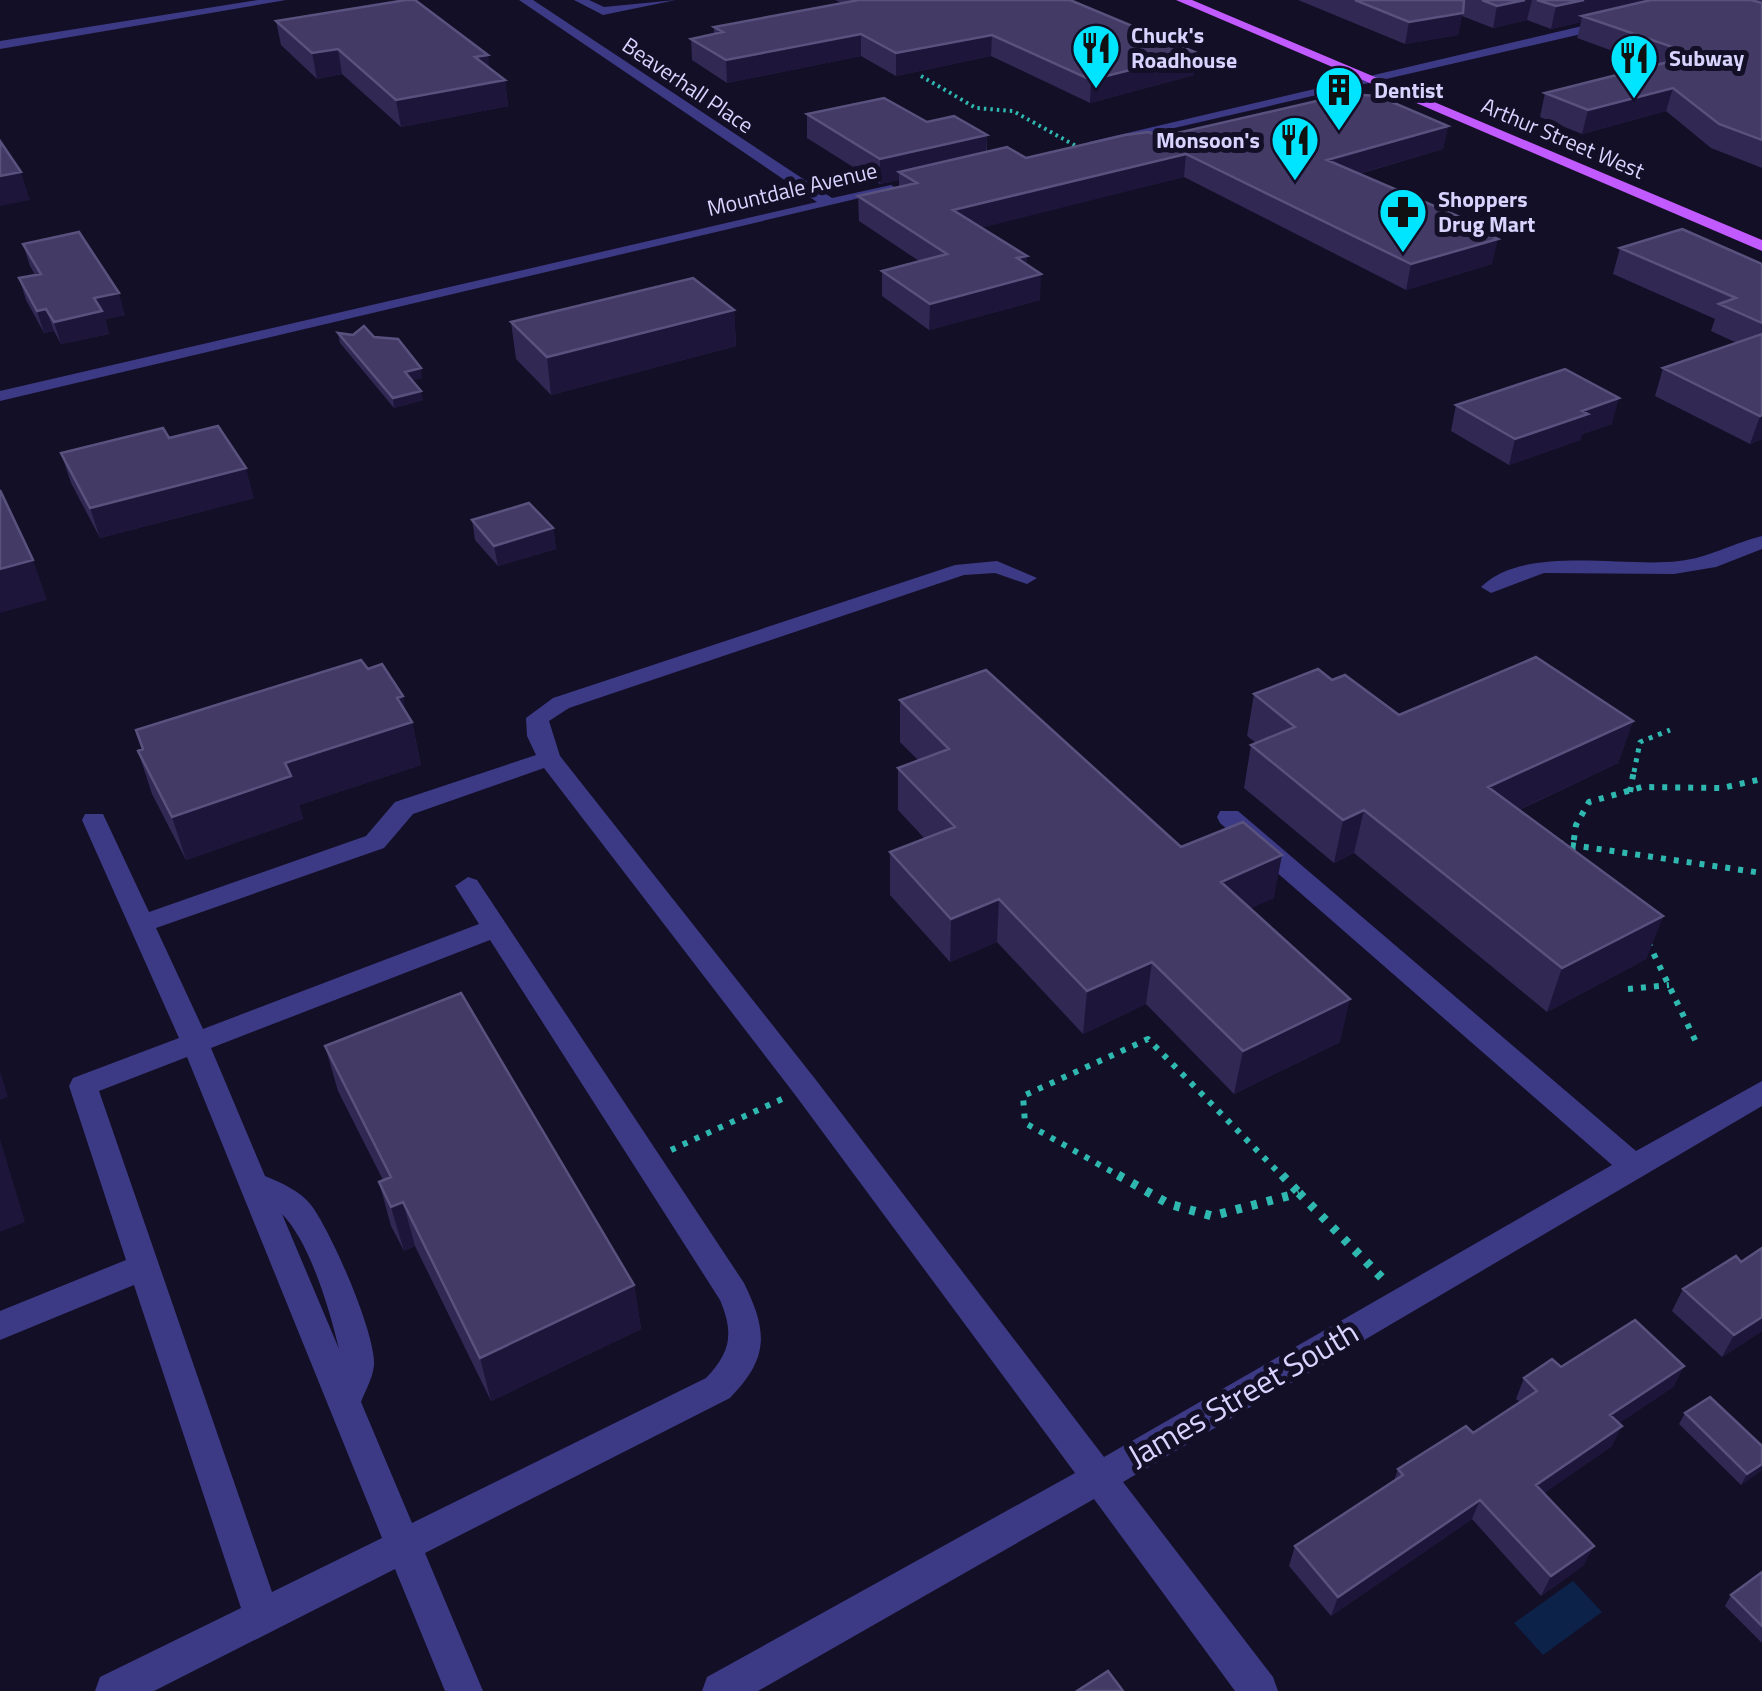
<svg xmlns="http://www.w3.org/2000/svg" width="1762" height="1691" font-family="'Titillium Web',sans-serif">
	<rect width="100%" height="100%" fill="#130f26"/>
	<!-- water -->
	<path fill="#0c2248" d="M1573,1581l29,31 -59,43 -29,-32z"/>
	<g fill="none" stroke-linecap="round" stroke-linejoin="round">
		<!-- path-far3 -->
		<path stroke="#2fb8b0" stroke-width="4" stroke-dasharray="2.5 4" stroke-linecap="butt" d="M921,76l55,32 37,3 63,35"/>
		<!-- path-far2 -->
		<path stroke="#2fb8b0" stroke-width="5" stroke-dasharray="4 6" stroke-linecap="butt" d="M1634,772l6,-30 30,-12"/>
		<!-- path-far1 -->
		<path stroke="#2fb8b0" stroke-width="6" stroke-dasharray="5 8" stroke-linecap="butt" d="M1630,792l4,-22
			M1558,843l204,30
			M1572,853l4,-28 13,-23 53,-15 80,1 40,-9
			M1648,942l48,100
			M1628,989l41,-4
			M671,1150l111,-51
			M1123,1178l-98,-55 -2,-27 125,-57 136,139"/>
		<!-- path -->
		<path stroke="#2fb8b0" stroke-width="9" stroke-dasharray="6 10" stroke-linecap="butt" d="M1118,1175l51,29 43,12 87,-23
			M1282,1175l17,18
			M1299,1193l83,85"/>
		<!-- minor -->
		<path fill="#3d3a85" fill-rule="evenodd" d="M258,0h28l-286,49v-8z
			M519,0h14l299,198 59,-13 7,4 -898,212v-10l817,-189z
			M574,0h15l15,7 72,-7 -73,15z
			M1612,19l4,7 -520,120 -7,-4z
			M1762,536v13l-46,18 -42,7 -130,-1 -53,20 -10,-6c43,-43 142,-19 198,-26 30,-3 54,-18 83,-25z
			M997,561l40,17 -10,6 -32,-11 -31,2 -395,133 -20,13 11,35 256,324 288,377 508,-292 -392,-342 -3,-6 3,-6h18l398,340 126,-70v25l-639,376 150,195 5,14h-43l-141,-192 -336,192h-56l5,-14 368,-204 -279,-377 -252,-328 -131,46 -29,34 -228,80 47,101 276,-105 -24,-38 13,-9 9,3 267,403c24,49 25,75 -14,115l-305,155 58,138h-38l-50,-122 -241,122h-59l5,-14 141,-69 -107,-323 -134,55v-29l126,-51 -57,-174 4,-8 106,-40 -97,-218 3,-6h18l46,98 217,-76 29,-34 141,-47 -9,-19 -1,-18 27,-20 402,-133zM490,940l230,360c14,33 11,52 -14,78l-294,145 -51,-121c4,-11 12,-24 13,-37 2,-31 -43,-134 -63,-160 -11,-14 -29,-22 -46,-29l-54,-128zM187,1057l195,481 -110,54 -173,-501zM282,1214c28,28 48,97 57,135z"/>
		<!-- major -->
		<path fill="#c25bff" fill-rule="evenodd" d="M1176,0h16l570,240v11z"/>
	</g>
	<!-- wall -->
	<path fill="#312854" d="M835,0h235l124,75 -104,28 -99,-47 -95,20 -35,-20 -134,27 -35,-23 -1,-21 23,-5v-7l128,-24z
		M1298,0h464v168l-51,-20 -45,-37 -84,23 -42,-17 5,-24 109,-27 -77,-28 4,-16 -30,7 -24,-9 -34,8 -31,-12 -4,19 -53,9z
		M276,21l214,48 15,11 3,26 -107,21 -59,-53 -25,5 -36,-34z
		M807,114l120,8 60,13v17l39,6 134,-21 288,-11 -5,23 -84,25 99,47 34,43 -86,26 -222,-113 -202,50 45,29 -1,8 14,36 -111,30 -47,-34v-25l37,-10 -60,-40 -1,-25 41,-9v-7l-19,4 -73,-46z
		M23,244l102,71 -20,4 4,15 -48,10 -7,-13 -10,2 -18,-33 -7,-22 16,-3 -5,-9z
		M1620,248l142,16v175l-12,5 -95,-48 8,-28 74,-25 -26,-12 4,-12 -102,-45z
		M734,310l2,36 -185,49 -35,-36 -5,-37z
		M338,333l36,4 48,41 -10,2 11,20 -29,8 -54,-65z
		M1456,405l156,19 -30,10 -2,6 -71,25 -58,-34z
		M169,438l85,60 -154,40 -29,-55 -10,-30z
		M472,520l81,8 3,21 -58,17 -23,-26z
		M368,669l38,44 6,9 9,43 -122,40 4,14 -117,41 -34,-66 -14,-43 4,-1 -6,-20z
		M1332,680l67,35 234,6 -15,42 -99,47 144,106 -17,43 -99,53 -193,-159 -20,10 -90,-75 7,-43 5,-2 -9,-7 7,-42z
		M900,700l281,147 93,51 -24,10 90,134 -106,52 -88,-90 -63,30 -86,-92 -47,20 -60,-67v-43l35,-13 -27,-29v-42l20,-8 -18,-18z
		M325,1046l309,239 7,44 -150,72 -76,-155 -11,5 -13,-25 -12,-44 4,-2 -45,-89z
		M1741,1262l21,69 -40,26 -50,-46 11,-22z
		M1684,1366l-11,21 -54,36 -7,23 -68,47 40,72 -43,31 -69,-77 -141,97 -42,-50 6,-20 99,-65 4,-12 75,-36 47,-31 -4,-3 8,-21 37,-11z
		M1685,1413l77,57 -21,15 -62,-61z
		M1762,1572v71l-37,-37 6,-11z"/>
	<!-- shaded-wall -->
	<path fill="#1d163a" d="M1525,0h7l-5,20 -34,8 4,-22z
		M1584,0h90l-92,16 -1,6 -30,7 5,-23z
		M1463,13l-5,22 -53,9 4,-22z
		M861,34v22l-134,27 -1,-23z
		M992,35l-1,21 -95,20v-23z
		M338,49l4,25 -25,5 -5,-26z
		M1197,53l-3,22 -104,28 1,-23z
		M488,55l3,25 -16,-23z
		M505,80l3,26 -107,21 -5,-27z
		M1673,88l-7,23 -84,23 6,-24z
		M1448,126l-5,23 -120,35 4,-24z
		M987,135l-1,25 -87,12v8l-19,4v-25z
		M1186,154l-2,23 -231,58v-25z
		M21,172l9,28 -30,6v-30z
		M1498,239l-6,25 -86,26 5,-26z
		M1027,256l-1,22 15,-4 -1,26 -111,30 1,-26 87,-46z
		M119,293l6,22 -20,4 4,15 -48,10 -7,-22 40,-24z
		M46,309l8,22 -10,2 -7,-22z
		M734,310l2,36 -185,49 -4,-38z
		M421,368l1,10 -16,4 -1,-10z
		M421,391l2,9 -29,8 -1,-10z
		M1619,398l-7,26 -30,10 -2,6 -71,25 6,-26 67,-28z
		M1762,415v24l-12,5 10,-28z
		M246,468l8,30 -154,40 -10,-30z
		M553,528l3,21 -58,17 -4,-20z
		M33,560l14,40 -47,13v-44z
		M403,696l5,28 4,-2 9,43 -122,40 4,14 -117,41 -14,-43 113,-54z
		M1633,721l-15,42 -142,67 12,-43z
		M1364,810l-10,43 -20,10 9,-43z
		M1282,855l-8,43 -60,27 7,-43z
		M999,899l-2,43 -47,20 1,-43z
		M1663,916l-17,43 -99,53 15,-44z
		M1152,962l-6,42 -63,30 4,-43z
		M1350,999l-10,43 -106,52 9,-43z
		M0,1071l8,26 -8,3z
		M0,1139l25,83 -25,10z
		M403,1202l12,44 -11,5 -13,-44z
		M634,1285l7,44 -150,72 -11,-43z
		M1762,1317v14l-40,26 12,-22z
		M1684,1366l-11,21 -72,48 9,-20z
		M1622,1426l-10,20 -85,59 9,-20z
		M1762,1464v6l-21,15 6,-11z
		M1480,1500l-8,19 -141,97 7,-19z
		M1594,1546l-10,19 -43,31 10,-20z"/>
	<!-- building -->
	<path fill="#433a66" stroke="#5a527e" stroke-width="2.5" d="M406,0h9l73,55 -13,2 30,23 -109,20 -58,-51 -26,4 -36,-32z
		M859,0h211l127,53 -106,27 -99,-45 -96,18 -35,-19 -135,26 -35,-21 32,-7 -9,-5z
		M1355,0h109l-1,13 -54,9z
		M1482,0h43l-28,6z
		M1537,0h47l-28,6z
		M1651,0h100l11,3v137l-43,-16 -46,-36 -85,22 -43,-17 151,-38 -114,-39z
		M1347,94l31,2 70,30 -121,34 133,57 -7,2 45,20 -87,25 -225,-110 -233,56 74,46 -10,2 24,16 -111,30 -48,-33 65,-17 -89,-58 59,-13 -18,-11 108,-25 19,11 99,-23 24,-3 11,5z
		M884,98l43,24 27,-6 33,19 -107,24 -73,-45z
		M0,141l21,31 -21,4z
		M1682,229l80,35v59l-43,-19 17,-6 -116,-50z
		M79,232l40,61 -25,5 8,13 -48,11 -8,-13 -9,2 -18,-33 22,-4 -18,-30z
		M693,278l41,32 -187,47 -36,-35z
		M364,326l10,11 24,2 23,29 -16,4 16,19 -28,7 -55,-65 15,2z
		M1762,334v81l-2,1 -97,-48z
		M1565,369l54,29 -37,13 6,3 -73,25 -59,-34z
		M218,426l28,42 -156,40 -29,-55 102,-25 6,10z
		M0,490l33,70 -33,9z
		M529,503l24,25 -59,18 -22,-26z
		M1536,657l97,64 -145,66 175,129 -101,52 -198,-158 -21,10 -92,-75 44,-18 -41,-33 64,-25 14,11 13,-5 54,40z
		M361,660l7,9 14,-5 21,32 -6,2 15,24 -127,41 6,13 -119,41 -34,-66 5,-2 -7,-19z
		M986,670l195,177 62,-25 39,33 -61,27 129,117 -107,52 -91,-89 -65,29 -88,-92 -48,20 -61,-67 65,-25 -57,-59 51,-19 -49,-49z
		M461,993l173,292 -154,73 -77,-156 -12,5 -12,-25 12,-5 -66,-131z
		M1762,1248v69l-28,18 -51,-46 53,-33 5,6z
		M1635,1320l49,46 -74,49 12,11 -86,59 58,61 -43,30 -71,-76 -142,97 -43,-51 108,-71 -5,-6 68,-43 7,7 64,-42 -13,-13 28,-19 9,8z
		M1710,1397l52,49v18l-15,10 -62,-61z
		M1762,1572v54l-31,-31z
		M1108,1671l15,20h-46z"/>
	<!-- icons -->
	<defs>
		<g id="restaurant-pin" transform="scale(2.5)"><path d="M0 17L-7.5 6A9.5 9.5 0 1 1 7.5 6Z" fill="#00e5ff" stroke="#130f26"/><path d="M-5-6h1v4h1v-4h1v4h1v-4h1v5L-1.5 .5V6h-2V.5L-5-1ZM5-6V6H3V1.5H1.5Q1.5-4 5-6Z" fill="#111"/></g>
		<g id="building-pin" transform="scale(2.5)"><path d="M0 17L-7.5 6A9.5 9.5 0 1 1 7.5 6Z" fill="#00e5ff" stroke="#130f26"/><path d="M-4-6H4V6H1V3H-1V6H-4ZM-2.5-4.3h1.7v1.8h-1.7ZM.8-4.3h1.7v1.8H.8ZM-2.5-1h1.7V.8h-1.7ZM.8-1h1.7V.8H.8Z" fill="#111"/></g>
		<g id="pharmacy-pin" transform="scale(2.5)"><path d="M0 17L-7.5 6A9.5 9.5 0 1 1 7.5 6Z" fill="#00e5ff" stroke="#130f26"/><path d="M-2-6h4v4h4v4h-4v4h-4v-4h-4v-4h4Z" fill="#111"/></g>
	</defs>
	<g fill-rule="evenodd">
		<use href="#restaurant-pin" x="1096" y="48"/>
		<use href="#restaurant-pin" x="1634" y="58"/>
		<use href="#building-pin" x="1339" y="90"/>
		<use href="#restaurant-pin" x="1295" y="140"/>
		<use href="#pharmacy-pin" x="1403" y="212"/>
	</g>
	<g text-anchor="middle" stroke-width="10" stroke-linejoin="round" paint-order="stroke">
		<!-- far-poi labels -->
		<g font-size="22" font-weight="bold" fill="#d9d4ff" stroke="#130f26" text-anchor="start">
			<text x="1131" y="43">Chuck's<tspan x="1131" dy="25">Roadhouse</tspan></text>
			<text x="1669" y="66">Subway</text>
			<text x="1374" y="98">Dentist</text>
			<text x="1260" y="148" text-anchor="end">Monsoon's</text>
			<text x="1438" y="207">Shoppers<tspan x="1438" dy="25">Drug Mart</tspan></text>
		</g>
		<!-- far-street labels -->
		<g font-size="22" fill="#d9d4ff" stroke="#130f26">
			<text transform="translate(688 85) rotate(34)" y="8">Beaverhall Place</text>
			<text transform="translate(1563 138) rotate(23)" y="8">Arthur Street West</text>
			<text transform="translate(792 189) rotate(-13)" y="8">Mountdale Avenue</text>
		</g>
		<!-- near-street labels -->
		<g font-size="32" fill="#d9d4ff" stroke="#130f26">
			<text transform="translate(1243 1394) rotate(-30)" y="11">James Street South</text>
		</g>
	</g>
</svg>
